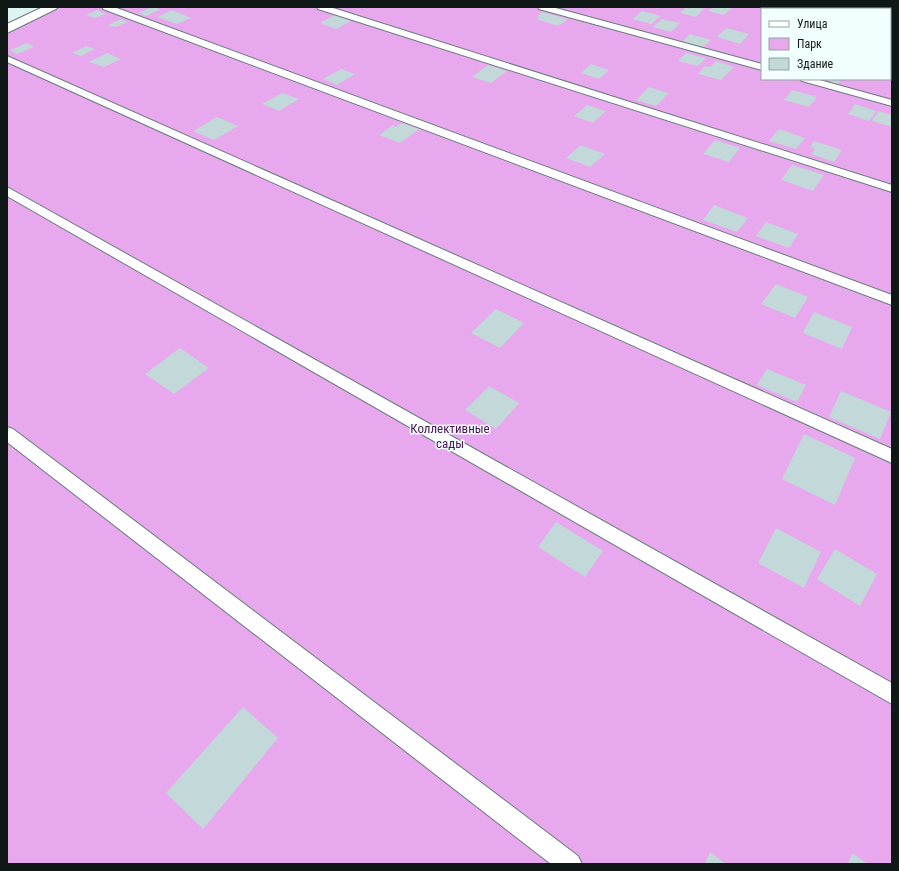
<svg xmlns="http://www.w3.org/2000/svg" width="899" height="871" font-family="'Roboto Condensed',sans-serif">
	<rect width="100%" height="100%" fill="#def4f3"/>
	<!-- green -->
	<path fill="#e7a8ee" fill-rule="evenodd" d="M59,7h833v857h-885v-830l25,-14zM762,9h128v70h-128z"/>
	<!-- building -->
	<path fill="#c3d8d8" d="M152,7l9,2 -15,7 -8,-3z
		M686,7h9l9,2 -8,8 -16,-4z
		M713,7h13l6,1 -8,7 -16,-4z
		M815,7h22l-2,2h-22z
		M97,10l9,4 -11,4 -9,-3z
		M172,10l19,8 -14,6 -20,-7z
		M642,11l19,5 -10,8 -18,-5z
		M542,12l26,7 -10,7 -22,-7 4,-2 -3,-1z
		M335,15l16,6 -15,8 -16,-6z
		M121,19l7,3 -13,5 -7,-2z
		M662,19l18,4 -9,9 -18,-5z
		M726,28l23,6 -9,10 -23,-7z
		M690,34l21,6 -8,7 -21,-5z
		M27,43l7,4 -17,7 -7,-4z
		M86,46l9,3 -14,7 -9,-3z
		M107,53l14,6 -17,8 -15,-5z
		M686,53l20,5 -8,8 -20,-5z
		M716,61l18,6 -13,13 -23,-6 7,-8 5,1z
		M591,64l18,6 -10,9 -18,-6z
		M488,65l19,6 -16,12 -19,-6z
		M341,69l14,5 -18,11 -14,-6z
		M823,79h18l-3,5z
		M649,87l20,6 -13,13 -20,-6z
		M792,90l25,7 -8,10 -25,-7z
		M282,93l17,6 -20,12 -17,-7z
		M855,104l21,7 -7,10 -21,-7z
		M587,105l19,6 -13,12 -19,-7z
		M878,111l14,4v12l-20,-6z
		M217,117l21,9 -24,14 -21,-9z
		M402,123l17,6 -19,14 -21,-8 14,-10 3,2z
		M779,129l26,9 -9,11 -27,-8z
		M715,140l25,8 -11,14 -26,-8z
		M814,141l28,9 -8,12 -23,-8 4,-5 -5,-2z
		M581,145l24,9 -15,13 -24,-9z
		M792,165l32,10 -11,16 -32,-11z
		M714,205l34,13 -11,14 -34,-12z
		M766,222l32,12 -9,14 -33,-12z
		M776,284l32,13 -13,21 -34,-14z
		M496,309l28,14 -24,25 -29,-15z
		M814,312l38,15 -10,22 -39,-16z
		M180,348l29,20 -35,26 -29,-20z
		M767,369l39,16 -9,17 -40,-17z
		M489,386l30,17 -23,26 -31,-19z
		M841,391l50,21 -11,27 -51,-22z
		M804,434l51,24 -20,47 -53,-26z
		M556,522l47,29 -18,26 -47,-30z
		M776,528l45,24 -17,36 -46,-25z
		M835,549l42,25 -17,32 -43,-27z
		M243,707l35,31 -75,91 -37,-36z
		M710,852l16,12h-21z
		M852,853l16,11h-20z"/>
	<g fill="none" stroke-linecap="round" stroke-linejoin="round">
		<!-- service casing -->
		<g stroke="#687c7b" stroke-width="2">
			<path id="service" d="M102,7h12l778,288v10l-789,-296z
				M317,7h13l562,178v7l-574,-183z
				M538,7h14l210,57v6l-223,-61z
				M7,56l885,393v14l-885,-401z
				M800,79h16l76,21v6l-90,-25z
				M7,187l885,496v21l-885,-508z
				M7,427l6,2 565,427 4,8h-31l-544,-422z"/>
		</g>
		<!-- minor casing -->
		<g stroke="#687c7b" stroke-width="2">
			<path id="minor" d="M43,7h15l-2,2 -49,24v-9z"/>
		</g>
		<!-- service -->
		<use href="#service" fill="#fff" fill-rule="evenodd"/>
		<!-- minor -->
		<use href="#minor" fill="#fff" fill-rule="evenodd"/>
	</g>
	<g text-anchor="middle" stroke-width="3" stroke-linejoin="round" paint-order="stroke">
		<!-- park labels -->
		<g font-size="13" fill="#4c1253" stroke="#f2ffff">
			<text x="450" y="433">Коллективные<tspan x="450" dy="15">сады</tspan></text>
		</g>
	</g>
	<!-- border -->
	<rect width="899" height="871" fill="none" stroke="#0f1717" stroke-width="16"/>
	<!-- legend -->
	<rect x="761" y="8" width="130" height="72" fill="#f2ffff" stroke="#97a2a2"/>
	<rect x="769" y="21" width="20" height="6" fill="#ffffff" stroke="#97a2a2"/>
	<text x="797" y="28" font-size="12" fill="#0f1717">Улица</text>
	<rect x="769" y="38" width="20" height="12" fill="#e7a8ee" stroke="#97a2a2"/>
	<text x="797" y="48" font-size="12" fill="#0f1717">Парк</text>
	<rect x="769" y="58" width="20" height="12" fill="#c3d8d8" stroke="#97a2a2"/>
	<text x="797" y="68" font-size="12" fill="#0f1717">Здание</text>
</svg>
